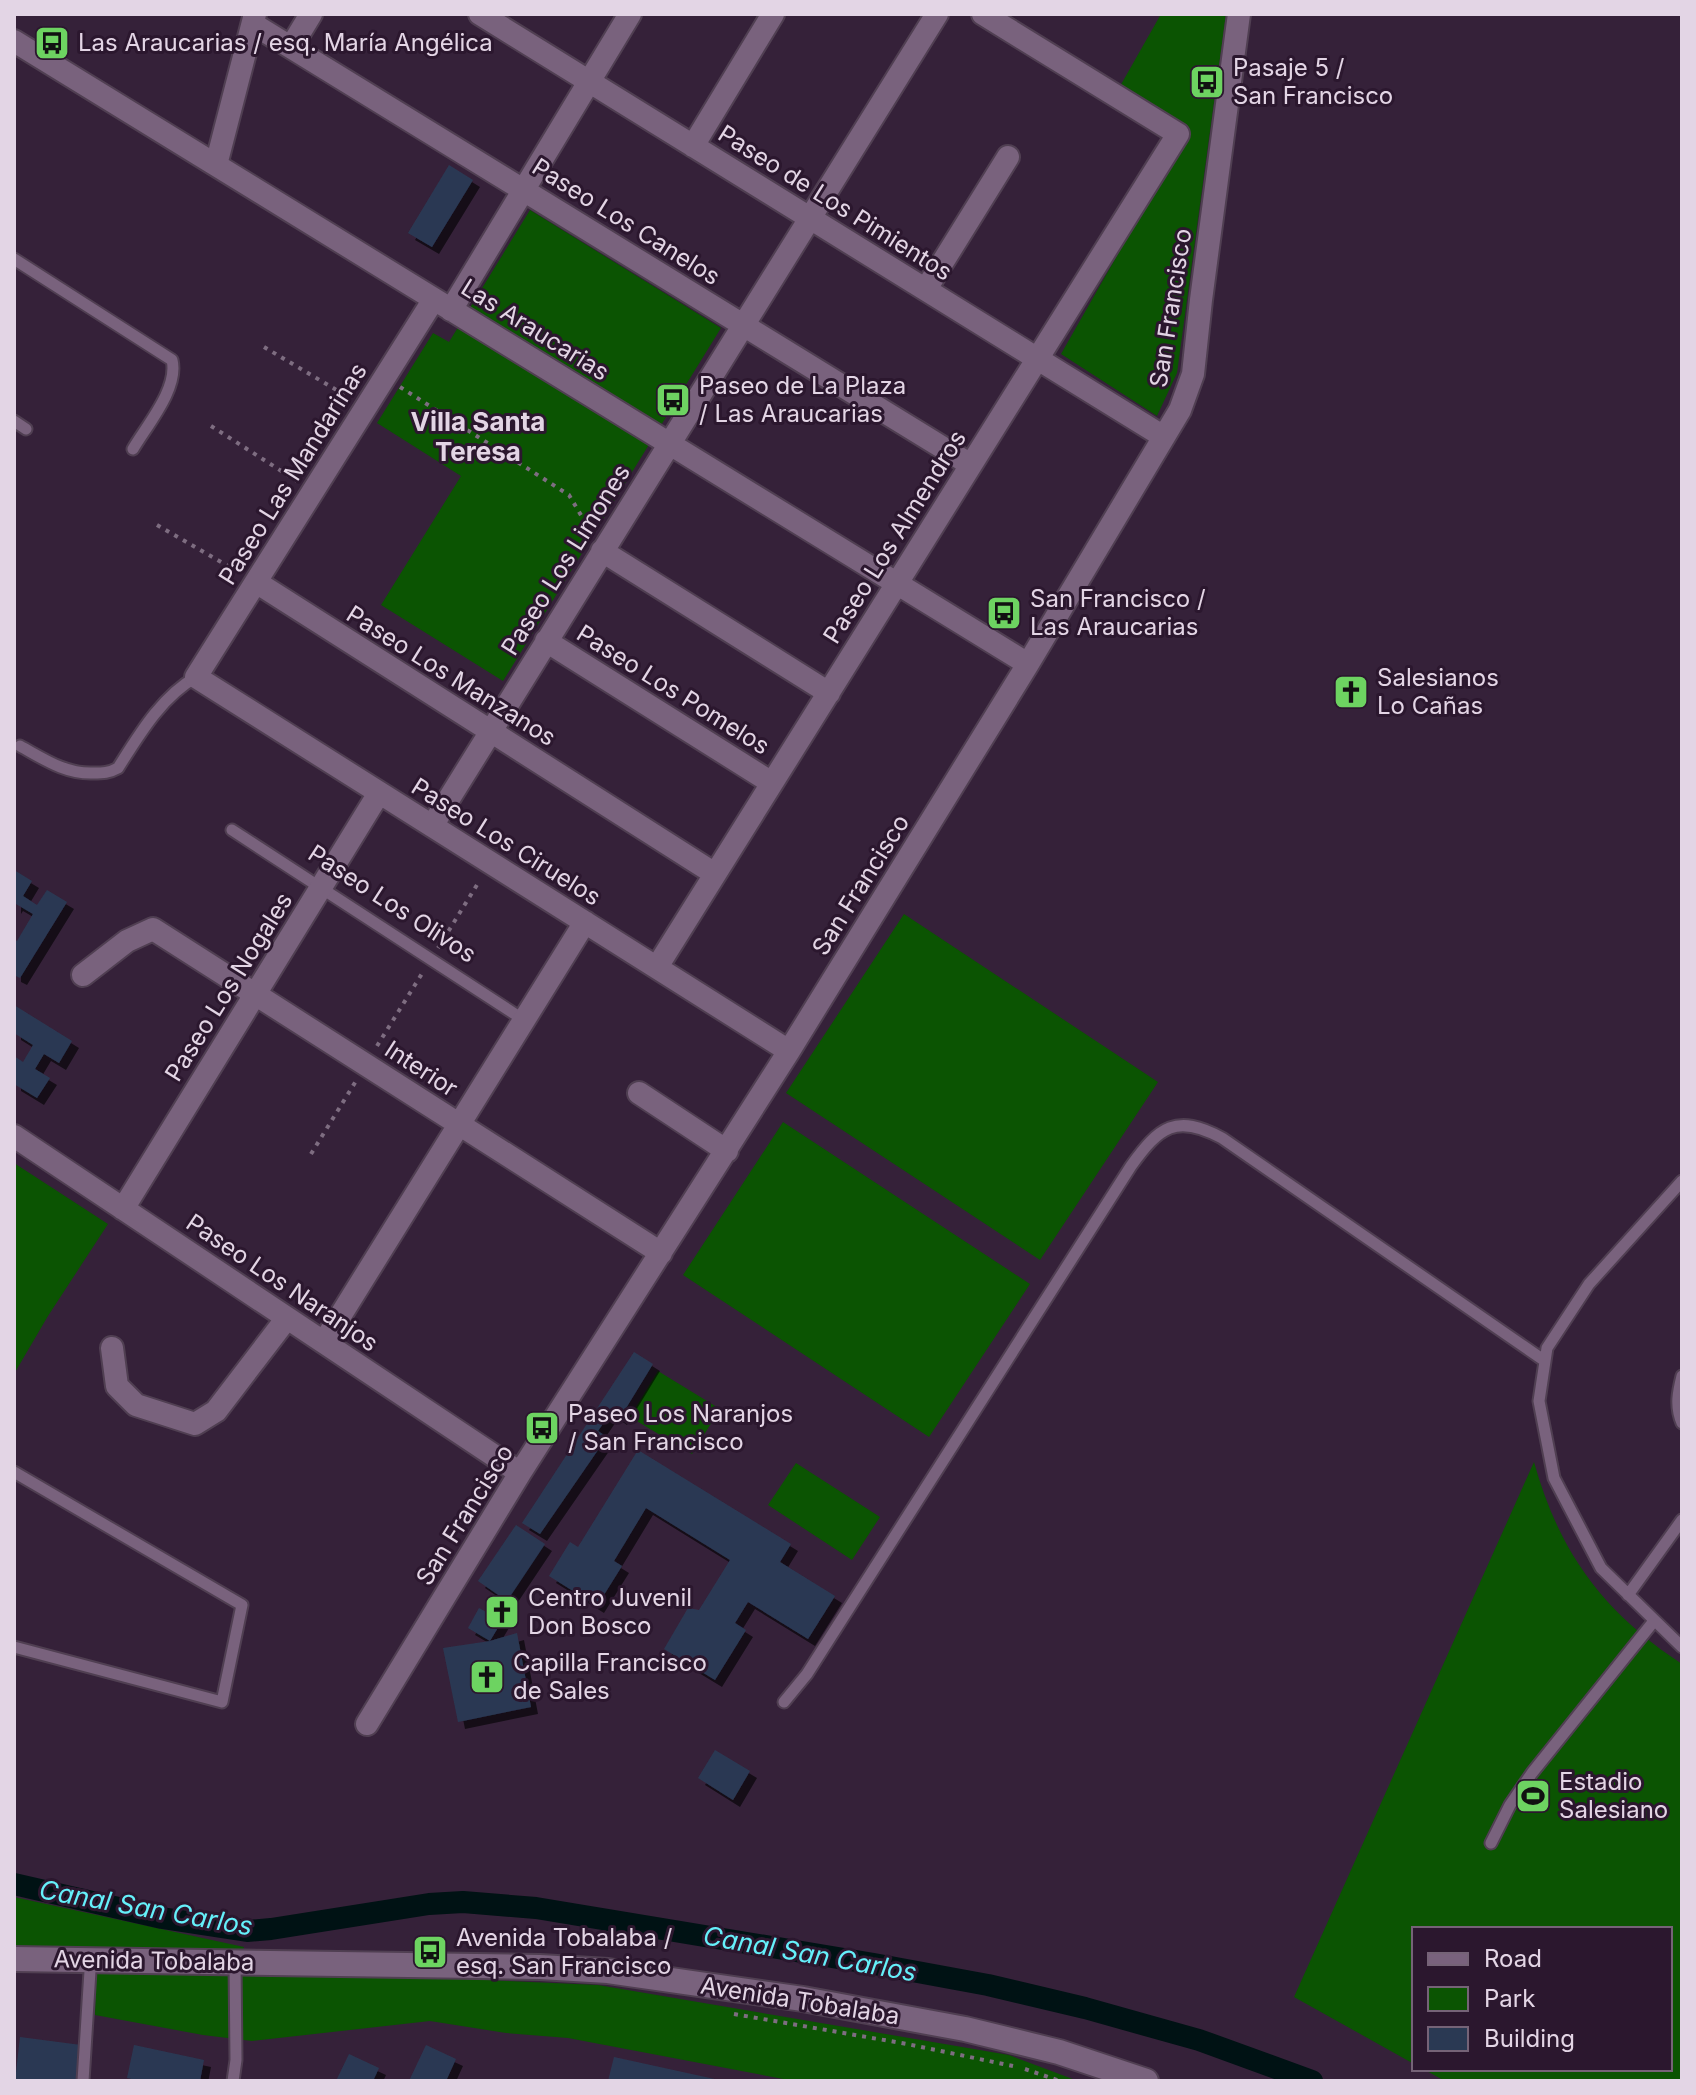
<svg xmlns="http://www.w3.org/2000/svg" width="1696" height="2095" font-family="Inter,sans-serif">
	<defs>
		<filter id="shadow"><feDropShadow dx="7" dy="7" stdDeviation="0" flood-color="#0009"/></filter>
	</defs>
	<rect width="100%" height="100%" fill="#352139"/>
	<!-- green -->
	<path fill="#0b5402" d="M1161,14h65l-49,359 -20,43 -96,-62 127,-223 -69,-43z
		M530,210l191,118 -218,353 -122,-76 80,-129 -84,-53 56,-90 16,9z
		M904,914l254,168 -118,178 -254,-167z
		M783,1122l247,162 -101,153 -246,-162z
		M14,1163l94,61 -60,92 -34,58z
		M658,1371l62,38 -28,45 -62,-37z
		M1534,1462c25,90 69,150 148,202v417h-237l-22,-12h247v-140h-256v135l-120,-67z
		M796,1463l84,54 -28,43 -84,-55z
		M14,1897l230,50 -2,6 -228,-2z
		M96,1971l368,8 134,6 411,70 69,26h-284l-226,-43 -62,-5 -76,-12 -178,20 -49,-6 -108,-20z"/>
	<g fill="none" stroke-linecap="round" stroke-linejoin="round">
		<!-- canal -->
		<path stroke="#001214" stroke-width="22" d="M14,1884l148,34 85,13 24,-2 158,-25 34,-2 73,6 338,56 114,21 97,23 114,32 113,41"/>
	</g>
	<!-- building -->
	<path fill="#2a3953" filter="url(#shadow)" d="M449,165l24,15 -41,67 -24,-14z
		M14,870l18,11 -9,15 14,9 10,-15 20,12 -47,76 -6,-3v-36l3,2 16,-27 -17,-10 -2,3z
		M14,1005l58,36 -13,22 -15,-9 -9,15 15,9 -13,20 -23,-14v-28l9,6 10,-17 -19,-12z
		M634,1352l19,12 -33,54 -9,-6 -13,19 9,6 -67,97 -18,-11z
		M638,1450l153,94 -11,18 55,34 -27,43 -60,-37 -13,21 11,7 -31,50 -51,-31 24,-41 11,2 31,-50 -84,-52 -32,53 8,5 -25,40 -48,-30 21,-34 8,5z
		M516,1525l29,19 -38,57 -29,-20z
		M479,1608l23,13 -12,20 27,-8 14,74 -73,15 -15,-74 47,-7 -22,-13z
		M715,1750l35,21 -17,29 -35,-22z
		M20,2037l61,8 -5,36h-61z
		M134,2045l70,15 -4,21h-59l-14,-3z
		M426,2045l30,14 -10,22h-37z
		M349,2054l30,14 -6,13h-37z
		M614,2057l105,23v1h-111z"/>
	<g fill="none" stroke-linecap="round" stroke-linejoin="round">
		<!-- lane casing -->
		<g stroke="#503f52" stroke-width="15">
			<path id="lane" d="M14,259l158,101c7,28 -25,65 -39,89
				M14,421l12,8
				M20,746c24,13 45,28 73,27 10,0 16,0 25,-5 21,-33 43,-71 78,-91
				M232,830l292,190
				M1682,1181l-93,103 -42,64 -8,53 15,77 47,90 81,79
				M1682,1376c-4,16 -7,30 0,47
				M14,1472l228,133 -20,97 -208,-55
				M1628,1595l54,-75
				M784,1702l23,-28 324,-508c28,-39 45,-53 91,-28l323,223
				M1491,1843l19,-38 22,-32 122,-152
				M83,2081l7,-110
				M233,2081l3,-21 -1,-98"/>
		</g>
		<!-- street casing -->
		<g stroke="#503f52" stroke-width="26">
			<path id="street" d="M480,14l684,423
				M253,24l718,441
				M14,41l1014,623
				M291,47l20,-33
				M693,146l80,-132
				M216,165l39,-151
				M926,289l82,-132
				M434,299l-238,378 593,374
				M451,310l179,-296
				M602,551l227,142
				M256,582l459,292
				M546,641l226,142
				M432,826l505,-812
				M657,967l521,-833 -195,-120
				M83,975l44,-34 26,-12 508,324
				M639,1093l88,58
				M14,1136l506,337
				M123,1209l256,-416
				M324,1342l261,-420
				M112,1348l5,38 19,19 59,19 21,-13 71,-93
				M367,1724l153,-251 269,-422 239,-387 152,-254 13,-36 8,-74 38,-286"/>
		</g>
		<!-- secondary casing -->
		<g stroke="#503f52" stroke-width="28">
			<path id="secondary" d="M14,1959l526,8 68,4 195,28 162,30 94,23 87,29"/>
		</g>
		<!-- path -->
		<path stroke="#7e6d81" stroke-width="4" stroke-dasharray="4 6" stroke-linecap="butt" d="M264,347l86,51
			M400,387l169,108 22,37
			M211,426l86,55
			M157,525l83,48
			M438,948l42,-68
			M377,1046l46,-74
			M311,1154l45,-73
			M734,2014l173,30 106,22
			M1025,2069l35,12"/>
		<!-- lane -->
		<use href="#lane" stroke="#79627d" stroke-width="11"/>
		<!-- street -->
		<use href="#street" stroke="#79627d" stroke-width="22"/>
		<!-- secondary -->
		<use href="#secondary" stroke="#79627d" stroke-width="24"/>
	</g>
	<!-- icons -->
	<defs>
		<g id="bus-square" transform="scale(1.8)"><rect x="-9" y="-9" width="18" height="18" rx="4" fill="#6dd361" stroke="#2b172e"/><path d="M-5-6H5V4H4V6H2V4H-2V6H-4V4H-5ZM-3.5-4V0h7V-4ZM-3.5 1.2v1.5H-2V1.2ZM2 1.2v1.5H3.5V1.2Z" fill="#111"/></g>
		<g id="church-square" transform="scale(1.8)"><rect x="-9" y="-9" width="18" height="18" rx="4" fill="#6dd361" stroke="#2b172e"/><path d="M-1.2-6h2.4v3.5h3.3v2.4h-3.3V6h-2.4V-.1h-3.3v-2.4h3.3Z" fill="#111"/></g>
		<g id="stadium-square" transform="scale(1.8)"><rect x="-9" y="-9" width="18" height="18" rx="4" fill="#6dd361" stroke="#2b172e"/><path d="M0-5a6.5 5 0 1 0 0 10a6.5 5 0 1 0 0-10ZM-3.5-1.8h7v3.6h-7Z" fill="#111"/></g>
	</defs>
	<g fill-rule="evenodd">
		<use href="#bus-square" x="52" y="43"/>
		<use href="#bus-square" x="1207" y="82"/>
		<use href="#bus-square" x="673" y="400"/>
		<use href="#bus-square" x="1004" y="613"/>
		<use href="#church-square" x="1351" y="692"/>
		<use href="#bus-square" x="542" y="1428"/>
		<use href="#church-square" x="502" y="1612"/>
		<use href="#church-square" x="487" y="1677"/>
		<use href="#stadium-square" x="1533" y="1796"/>
		<use href="#bus-square" x="430" y="1952"/>
	</g>
	<g text-anchor="middle" stroke-width="6" stroke-linejoin="round" paint-order="stroke">
		<!-- poi labels -->
		<g font-size="24" fill="#e3d5e5" stroke="#2b172e" text-anchor="start">
			<text x="78" y="51">Las Araucarias / esq. María Angélica</text>
			<text x="1233" y="76">Pasaje 5 /<tspan x="1233" dy="28">San Francisco</tspan></text>
			<text x="699" y="394">Paseo de La Plaza<tspan x="699" dy="28">/ Las Araucarias</tspan></text>
			<text x="1030" y="607">San Francisco /<tspan x="1030" dy="28">Las Araucarias</tspan></text>
			<text x="1377" y="686">Salesianos<tspan x="1377" dy="28">Lo Cañas</tspan></text>
			<text x="568" y="1422">Paseo Los Naranjos<tspan x="568" dy="28">/ San Francisco</tspan></text>
			<text x="528" y="1606">Centro Juvenil<tspan x="528" dy="28">Don Bosco</tspan></text>
			<text x="513" y="1671">Capilla Francisco<tspan x="513" dy="28">de Sales</tspan></text>
			<text x="1559" y="1790">Estadio<tspan x="1559" dy="28">Salesiano</tspan></text>
			<text x="456" y="1946">Avenida Tobalaba /<tspan x="456" dy="28">esq. San Francisco</tspan></text>
		</g>
		<!-- street labels -->
		<g font-size="24" fill="#e3d5e5" stroke="#2b172e">
			<text transform="translate(835 203) rotate(32)" y="8">Paseo de Los Pimientos</text>
			<text transform="translate(626 222) rotate(32)" y="8">Paseo Los Canelos</text>
			<text transform="translate(1171 308) rotate(-81)" y="8">San Francisco</text>
			<text transform="translate(535 330) rotate(32)" y="8">Las Araucarias</text>
			<text transform="translate(293 474) rotate(-58)" y="8">Paseo Las Mandarinas</text>
			<text transform="translate(895 537) rotate(-58)" y="8">Paseo Los Almendros</text>
			<text transform="translate(566 560) rotate(-58)" y="8">Paseo Los Limones</text>
			<text transform="translate(451 676) rotate(32)" y="8">Paseo Los Manzanos</text>
			<text transform="translate(673 690) rotate(32)" y="8">Paseo Los Pomelos</text>
			<text transform="translate(506 842) rotate(32)" y="8">Paseo Los Ciruelos</text>
			<text transform="translate(861 885) rotate(-58)" y="8">San Francisco</text>
			<text transform="translate(392 904) rotate(33)" y="8">Paseo Los Olivos</text>
			<text transform="translate(229 987) rotate(-58)" y="8">Paseo Los Nogales</text>
			<text transform="translate(421 1069) rotate(33)" y="8">Interior</text>
			<text transform="translate(282 1283) rotate(34)" y="8">Paseo Los Naranjos</text>
			<text transform="translate(465 1515) rotate(-58)" y="8">San Francisco</text>
			<text transform="translate(154 1961) rotate(1)" y="8">Avenida Tobalaba</text>
			<text transform="translate(800 2001) rotate(9)" y="8">Avenida Tobalaba</text>
		</g>
		<!-- neighbourhood labels -->
		<g font-size="26" font-weight="bold" fill="#e3d5e5" stroke="#2b172e">
			<text x="478" y="431">Villa Santa<tspan x="478" dy="30">Teresa</tspan></text>
		</g>
		<!-- water labels -->
		<g font-size="26" font-style="italic" fill="#65f0fa" stroke="#2b172e">
			<text transform="translate(146 1908) rotate(10)" y="9">Canal San Carlos</text>
			<text transform="translate(810 1954) rotate(10)" y="9">Canal San Carlos</text>
		</g>
	</g>
	<!-- border -->
	<rect width="1696" height="2095" fill="none" stroke="#e3d5e5" stroke-width="32"/>
	<!-- legend -->
	<rect x="1412" y="1927" width="260" height="144" fill="#2b172e" stroke="#756377" stroke-width="2"/>
	<rect x="1428" y="1953" width="40" height="12" fill="#79627d" stroke="#756377" stroke-width="2"/>
	<text x="1484" y="1967" font-size="24" fill="#e3d5e5">Road</text>
	<rect x="1428" y="1987" width="40" height="24" fill="#0b5402" stroke="#756377" stroke-width="2"/>
	<text x="1484" y="2007" font-size="24" fill="#e3d5e5">Park</text>
	<rect x="1428" y="2027" width="40" height="24" fill="#2a3953" stroke="#756377" stroke-width="2"/>
	<text x="1484" y="2047" font-size="24" fill="#e3d5e5">Building</text>
</svg>
